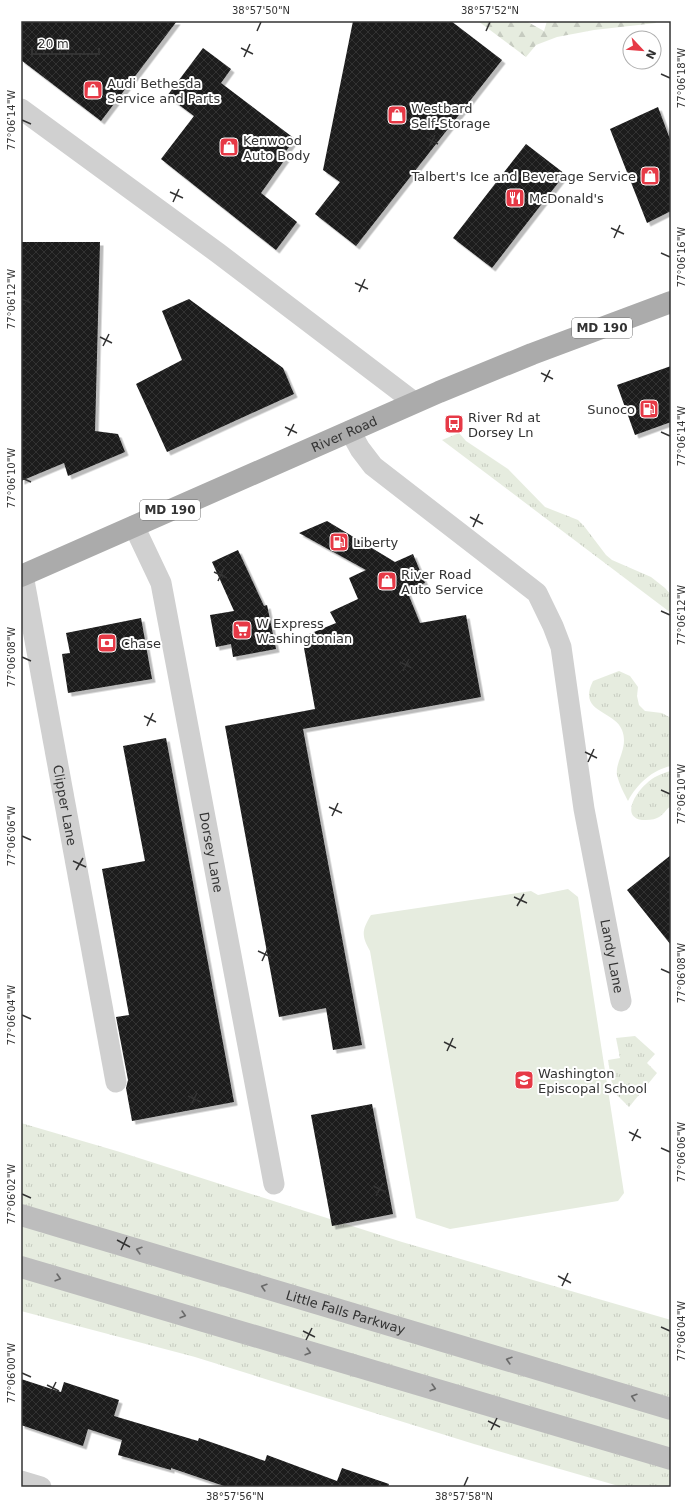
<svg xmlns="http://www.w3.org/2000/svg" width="692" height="1508" font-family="'DejaVu Sans',sans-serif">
	<defs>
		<pattern id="grass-tufts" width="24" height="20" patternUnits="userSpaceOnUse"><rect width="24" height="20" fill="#e6ecdf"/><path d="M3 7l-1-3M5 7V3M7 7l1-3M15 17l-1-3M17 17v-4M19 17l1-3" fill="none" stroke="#c6cbc0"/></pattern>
		<pattern id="forest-firs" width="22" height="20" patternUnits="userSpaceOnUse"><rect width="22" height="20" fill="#e6ecdf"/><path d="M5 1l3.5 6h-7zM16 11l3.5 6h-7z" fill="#c6cbc0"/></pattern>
		<pattern id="building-cross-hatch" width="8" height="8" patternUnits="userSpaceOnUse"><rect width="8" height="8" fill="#1a1a1a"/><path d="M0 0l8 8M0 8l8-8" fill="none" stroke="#333"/></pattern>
		<filter id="shadow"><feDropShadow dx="3.5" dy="3.5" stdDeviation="0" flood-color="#0004"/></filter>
	</defs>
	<rect width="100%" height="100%" fill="#fff"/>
	<!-- grass -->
	<path fill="url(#grass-tufts)" d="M459,433l7,8 42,28 37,38 33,13 6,6 22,29 6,5 39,17 14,11 6,7v18l-229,-173z
		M619,671l11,5 8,11 -1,9 2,9 6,6 17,2 9,5v48c-19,4 -34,18 -43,35 -4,-8 -9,-17 -11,-26 -2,-14 12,-27 5,-45 -8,-20 -45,-17 -29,-49z
		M671,771v35c-5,3 -8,10 -14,12 -4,2 -10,2 -15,2 -22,-3 -5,-29 4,-36 7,-7 16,-11 25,-13z
		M635,1036l20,18 -8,9 10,10 -28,34 -16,-16 -5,-31 12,-2 -4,-20z
		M21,1123l99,29 282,90 269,78v167h-49l-148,-43 -279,-87 -174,-46z"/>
	<!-- forest -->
	<path fill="url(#forest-firs)" d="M478,21h48l18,10 3,-10h108l1,2 -62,7 -37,7 -21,8 -10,12z"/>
	<!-- pitch -->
	<path fill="#e6ecdf" d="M568,889l10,8 46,296 -6,8 -168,28 -34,-11 -46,-267c-9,-16 -8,-21 1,-36l160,-24 7,4z"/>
	<!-- building -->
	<path fill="url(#building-cross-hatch)" filter="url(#shadow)" d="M21,21h156l-76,100 -80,-61z
		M353,21h98l51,39 -146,186 -41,-32 25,-32 -17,-12z
		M203,48l28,21 -10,14 74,56 -12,16 3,3 -25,35 36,29 -21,28 -115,-91 33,-43 -27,-20z
		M658,107l13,35v69l-24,12 -37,-94z
		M526,144l39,30 -73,94 -39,-30z
		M21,242h79l-5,189 23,3 7,18 -57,24 -4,-13 -43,18z
		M189,299l94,69 11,26 -127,58 -31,-68 46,-24 -20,-49z
		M671,366v56l-36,13 -18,-50z
		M327,521l68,41 18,-8 12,29 -18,8 13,32 46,-8 15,82 -178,32 59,316 -29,5 -7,-42 -47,9 -54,-291 90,-17 -13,-72 34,-14 -6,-11 28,-13 -9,-21 17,-8 -67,-37z
		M238,550l26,56 3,-1 9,44 -43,8 -2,-13 -15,3 -6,-32 24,-4 -22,-49z
		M141,618l11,61 -84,14 -6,-39 8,-1 -4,-20z
		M166,738l68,364 -102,19 -6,-33 2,-8 -12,-63 13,-2 -27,-146 43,-8 -22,-115z
		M671,855v90l-44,-55z
		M372,1104l21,110 -61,12 -21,-111z
		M21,1379l40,13 3,-10 55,18 -5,16 84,25 1,-3 66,23 2,-6 70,26 5,-13 47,16 -1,3h-161l-56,-19v2l-53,-15 4,-15 -34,-11 -5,17 -62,-21z"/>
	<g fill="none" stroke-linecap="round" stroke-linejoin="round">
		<!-- minor -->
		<g stroke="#d0d0d0" stroke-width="21">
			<path d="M21,109l197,144 196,149"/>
			<path id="s1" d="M350,431l10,18 13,17 164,127 16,33 8,21 23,162 37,192"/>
			<path id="s2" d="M134,526l27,57 113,601"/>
			<path id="s3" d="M23,575l93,507"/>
			<path d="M21,1481l20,6"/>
		</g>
		<!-- secondary -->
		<g stroke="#bdbdbd" stroke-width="22">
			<path id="s4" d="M21,1215l650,194"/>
			<path d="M21,1267l650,192"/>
		</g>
		<!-- primary -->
		<path stroke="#ababab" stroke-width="22" id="s5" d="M21,576l418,-184 93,-38 139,-52"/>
	</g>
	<!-- one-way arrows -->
	<defs><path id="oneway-chevron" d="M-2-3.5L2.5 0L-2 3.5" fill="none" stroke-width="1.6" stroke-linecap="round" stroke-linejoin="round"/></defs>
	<g stroke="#6a6a6a">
		<use href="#oneway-chevron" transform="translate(139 1250) rotate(-163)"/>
		<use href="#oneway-chevron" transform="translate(58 1278) rotate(16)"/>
		<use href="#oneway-chevron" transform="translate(264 1287) rotate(-163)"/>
		<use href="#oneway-chevron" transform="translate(183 1315) rotate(16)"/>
		<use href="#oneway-chevron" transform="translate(308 1352) rotate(16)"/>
		<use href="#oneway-chevron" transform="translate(509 1360) rotate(-163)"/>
		<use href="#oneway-chevron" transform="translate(433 1388) rotate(16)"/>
		<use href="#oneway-chevron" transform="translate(634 1397) rotate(-163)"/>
	</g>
	<!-- ticks -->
	<path fill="none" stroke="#333" stroke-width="1.5" d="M257,31l4,-9M486,31l4,-9M241,48l12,6M244,57l6,-13M661,74l9,4M22,120l9,4M426,138l12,6M429,147l6,-12M170,192l13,6M173,202l6,-13M611,228l13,6M614,238l6,-13M661,253l9,4M355,283l13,6M359,292l6,-13M22,299l9,4M100,337l12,6M103,346l6,-12M541,373l12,6M544,382l6,-12M285,427l12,6M661,432l9,4M288,436l6,-12M22,478l9,4M470,517l13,7M473,527l6,-13M214,572l13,6M218,581l6,-13M661,611l9,4M22,657l9,4M400,662l12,6M403,671l6,-12M144,716l12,6M147,726l6,-13M585,752l12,6M588,762l6,-13M661,790l9,4M329,807l13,6M332,816l6,-13M22,836l9,4M73,861l13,6M76,870l7,-12M514,897l13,6M517,906l7,-12M258,951l13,6M262,961l6,-13M661,969l9,4M22,1015l9,4M444,1042l12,6M447,1051l6,-13M188,1096l13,6M191,1105l6,-12M629,1132l12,6M632,1141l6,-12M661,1148l9,4M373,1186l13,6M22,1194l9,4M376,1196l7,-13M117,1240l13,7M121,1250l6,-13M558,1276l13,7M562,1286l6,-13M661,1327l9,4M303,1331l12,6M306,1340l6,-12M22,1373l9,4M47,1385l12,6M50,1394l6,-12M488,1421l12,6M491,1430l6,-12M235,1486l4,-9M464,1486l4,-9"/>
	<!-- icons -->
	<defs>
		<g id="shop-square" transform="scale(1)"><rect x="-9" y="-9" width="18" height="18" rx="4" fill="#e63946" stroke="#fff"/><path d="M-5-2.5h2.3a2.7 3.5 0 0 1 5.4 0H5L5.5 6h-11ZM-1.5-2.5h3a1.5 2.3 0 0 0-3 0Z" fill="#fff"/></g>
		<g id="restaurant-square" transform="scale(1)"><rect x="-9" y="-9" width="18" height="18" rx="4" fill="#e63946" stroke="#fff"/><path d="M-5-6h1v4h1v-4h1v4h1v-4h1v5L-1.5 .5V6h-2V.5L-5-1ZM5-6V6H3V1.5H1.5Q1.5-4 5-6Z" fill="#fff"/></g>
		<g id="fuel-square" transform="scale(1)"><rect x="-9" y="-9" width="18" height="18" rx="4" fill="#e63946" stroke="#fff"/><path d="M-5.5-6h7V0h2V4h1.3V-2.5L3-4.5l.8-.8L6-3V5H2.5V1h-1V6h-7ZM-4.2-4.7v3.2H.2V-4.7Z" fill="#fff"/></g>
		<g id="bus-square" transform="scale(1)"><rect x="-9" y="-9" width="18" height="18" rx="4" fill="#e63946" stroke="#fff"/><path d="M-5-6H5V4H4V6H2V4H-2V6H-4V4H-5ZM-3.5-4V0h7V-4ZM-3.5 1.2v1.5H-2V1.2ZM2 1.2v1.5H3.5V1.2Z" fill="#fff"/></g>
		<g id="supermarket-square" transform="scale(1)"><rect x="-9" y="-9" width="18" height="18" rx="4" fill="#e63946" stroke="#fff"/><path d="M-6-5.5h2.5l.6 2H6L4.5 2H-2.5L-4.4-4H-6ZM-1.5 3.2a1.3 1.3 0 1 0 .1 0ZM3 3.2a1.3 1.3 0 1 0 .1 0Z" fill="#fff"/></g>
		<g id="bank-square" transform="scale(1)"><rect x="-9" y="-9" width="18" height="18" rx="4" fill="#e63946" stroke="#fff"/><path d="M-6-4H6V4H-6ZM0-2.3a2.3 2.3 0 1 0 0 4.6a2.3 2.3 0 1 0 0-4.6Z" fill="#fff"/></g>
		<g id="school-square" transform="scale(1)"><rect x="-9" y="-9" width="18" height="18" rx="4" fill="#e63946" stroke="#fff"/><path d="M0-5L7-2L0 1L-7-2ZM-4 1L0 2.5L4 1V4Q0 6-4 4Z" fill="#fff"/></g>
	</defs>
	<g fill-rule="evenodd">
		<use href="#shop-square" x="93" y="90"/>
		<use href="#shop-square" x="397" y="115"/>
		<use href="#shop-square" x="229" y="147"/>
		<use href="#shop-square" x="650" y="176"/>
		<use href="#restaurant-square" x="515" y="198"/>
		<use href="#fuel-square" x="649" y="409"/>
		<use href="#bus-square" x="454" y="424"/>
		<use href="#fuel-square" x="339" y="542"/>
		<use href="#shop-square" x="387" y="581"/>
		<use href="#supermarket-square" x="242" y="630"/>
		<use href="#bank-square" x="107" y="643"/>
		<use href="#school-square" x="524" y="1080"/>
	</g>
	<g text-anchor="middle" stroke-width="4" stroke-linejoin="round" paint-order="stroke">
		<!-- shield labels -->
		<g fill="#fff" stroke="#707070" stroke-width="1">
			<rect x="572" y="318" width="60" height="20" rx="3"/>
			<rect x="140" y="500" width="60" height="20" rx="3"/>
		</g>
		<g font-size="12" font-weight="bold" fill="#333">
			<text x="602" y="332">MD 190</text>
			<text x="170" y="514">MD 190</text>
		</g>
		<!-- poi labels -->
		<g font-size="13" fill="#333" stroke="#fff" text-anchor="start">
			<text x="107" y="88">Audi Bethesda<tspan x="107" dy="15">Service and Parts</tspan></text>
			<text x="411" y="113">Westbard<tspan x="411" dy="15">Self-Storage</tspan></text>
			<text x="243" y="145">Kenwood<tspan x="243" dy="15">Auto Body</tspan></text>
			<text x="636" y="181" text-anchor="end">Talbert's Ice and Beverage Service</text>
			<text x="529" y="203">McDonald's</text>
			<text x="635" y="414" text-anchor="end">Sunoco</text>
			<text x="468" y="422">River Rd at<tspan x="468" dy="15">Dorsey Ln</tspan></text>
			<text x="353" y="547">Liberty</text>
			<text x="401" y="579">River Road<tspan x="401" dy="15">Auto Service</tspan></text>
			<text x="256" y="628">W Express<tspan x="256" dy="15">Washingtonian</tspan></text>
			<text x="121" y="648">Chase</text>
			<text x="538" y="1078">Washington<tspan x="538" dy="15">Episcopal School</tspan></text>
		</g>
		<!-- street labels -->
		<g font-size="13" fill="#333" stroke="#fff">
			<text dy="5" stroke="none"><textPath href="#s5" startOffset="353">River Road</textPath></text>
			<text dy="5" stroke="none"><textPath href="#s3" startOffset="234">Clipper Lane</textPath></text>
			<text dy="5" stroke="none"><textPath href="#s2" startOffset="337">Dorsey Lane</textPath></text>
			<text dy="5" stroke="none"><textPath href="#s1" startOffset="622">Landy Lane</textPath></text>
			<text dy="5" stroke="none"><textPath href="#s4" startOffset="339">Little Falls Parkway</textPath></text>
		</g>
	</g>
	<!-- border -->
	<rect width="692" height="1508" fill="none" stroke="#ffffff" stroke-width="44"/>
	<!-- north arrow -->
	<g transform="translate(642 50) rotate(116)"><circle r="19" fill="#ffffff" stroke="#adadad"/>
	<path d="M0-3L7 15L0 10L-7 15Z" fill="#e63946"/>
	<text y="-6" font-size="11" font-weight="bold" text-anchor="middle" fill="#333333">N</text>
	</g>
	<!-- scale -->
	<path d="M32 48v6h67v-6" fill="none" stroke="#333333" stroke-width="2"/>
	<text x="38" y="48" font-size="12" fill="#333333" stroke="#ffffff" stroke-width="3" paint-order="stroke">20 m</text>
	<rect x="22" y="22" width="648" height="1464" fill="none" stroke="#333" stroke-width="1.5"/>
	<g font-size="10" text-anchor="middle" fill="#333">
		<text x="261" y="14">38°57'50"N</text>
		<text x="490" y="14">38°57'52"N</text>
		<text transform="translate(681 78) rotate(-90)" y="4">77°06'18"W</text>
		<text transform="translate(11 120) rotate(-90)" y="4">77°06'14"W</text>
		<text transform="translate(681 257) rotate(-90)" y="4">77°06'16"W</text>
		<text transform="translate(11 299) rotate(-90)" y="4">77°06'12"W</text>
		<text transform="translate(681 436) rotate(-90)" y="4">77°06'14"W</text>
		<text transform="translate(11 478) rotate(-90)" y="4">77°06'10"W</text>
		<text transform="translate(681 615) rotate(-90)" y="4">77°06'12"W</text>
		<text transform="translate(11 657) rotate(-90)" y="4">77°06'08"W</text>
		<text transform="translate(681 794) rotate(-90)" y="4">77°06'10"W</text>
		<text transform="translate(11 836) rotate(-90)" y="4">77°06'06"W</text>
		<text transform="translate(681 973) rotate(-90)" y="4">77°06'08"W</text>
		<text transform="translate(11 1015) rotate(-90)" y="4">77°06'04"W</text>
		<text transform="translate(681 1152) rotate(-90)" y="4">77°06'06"W</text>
		<text transform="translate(11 1194) rotate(-90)" y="4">77°06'02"W</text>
		<text transform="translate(681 1331) rotate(-90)" y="4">77°06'04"W</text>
		<text transform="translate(11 1373) rotate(-90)" y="4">77°06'00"W</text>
		<text x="235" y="1500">38°57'56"N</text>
		<text x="464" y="1500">38°57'58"N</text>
	</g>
</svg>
